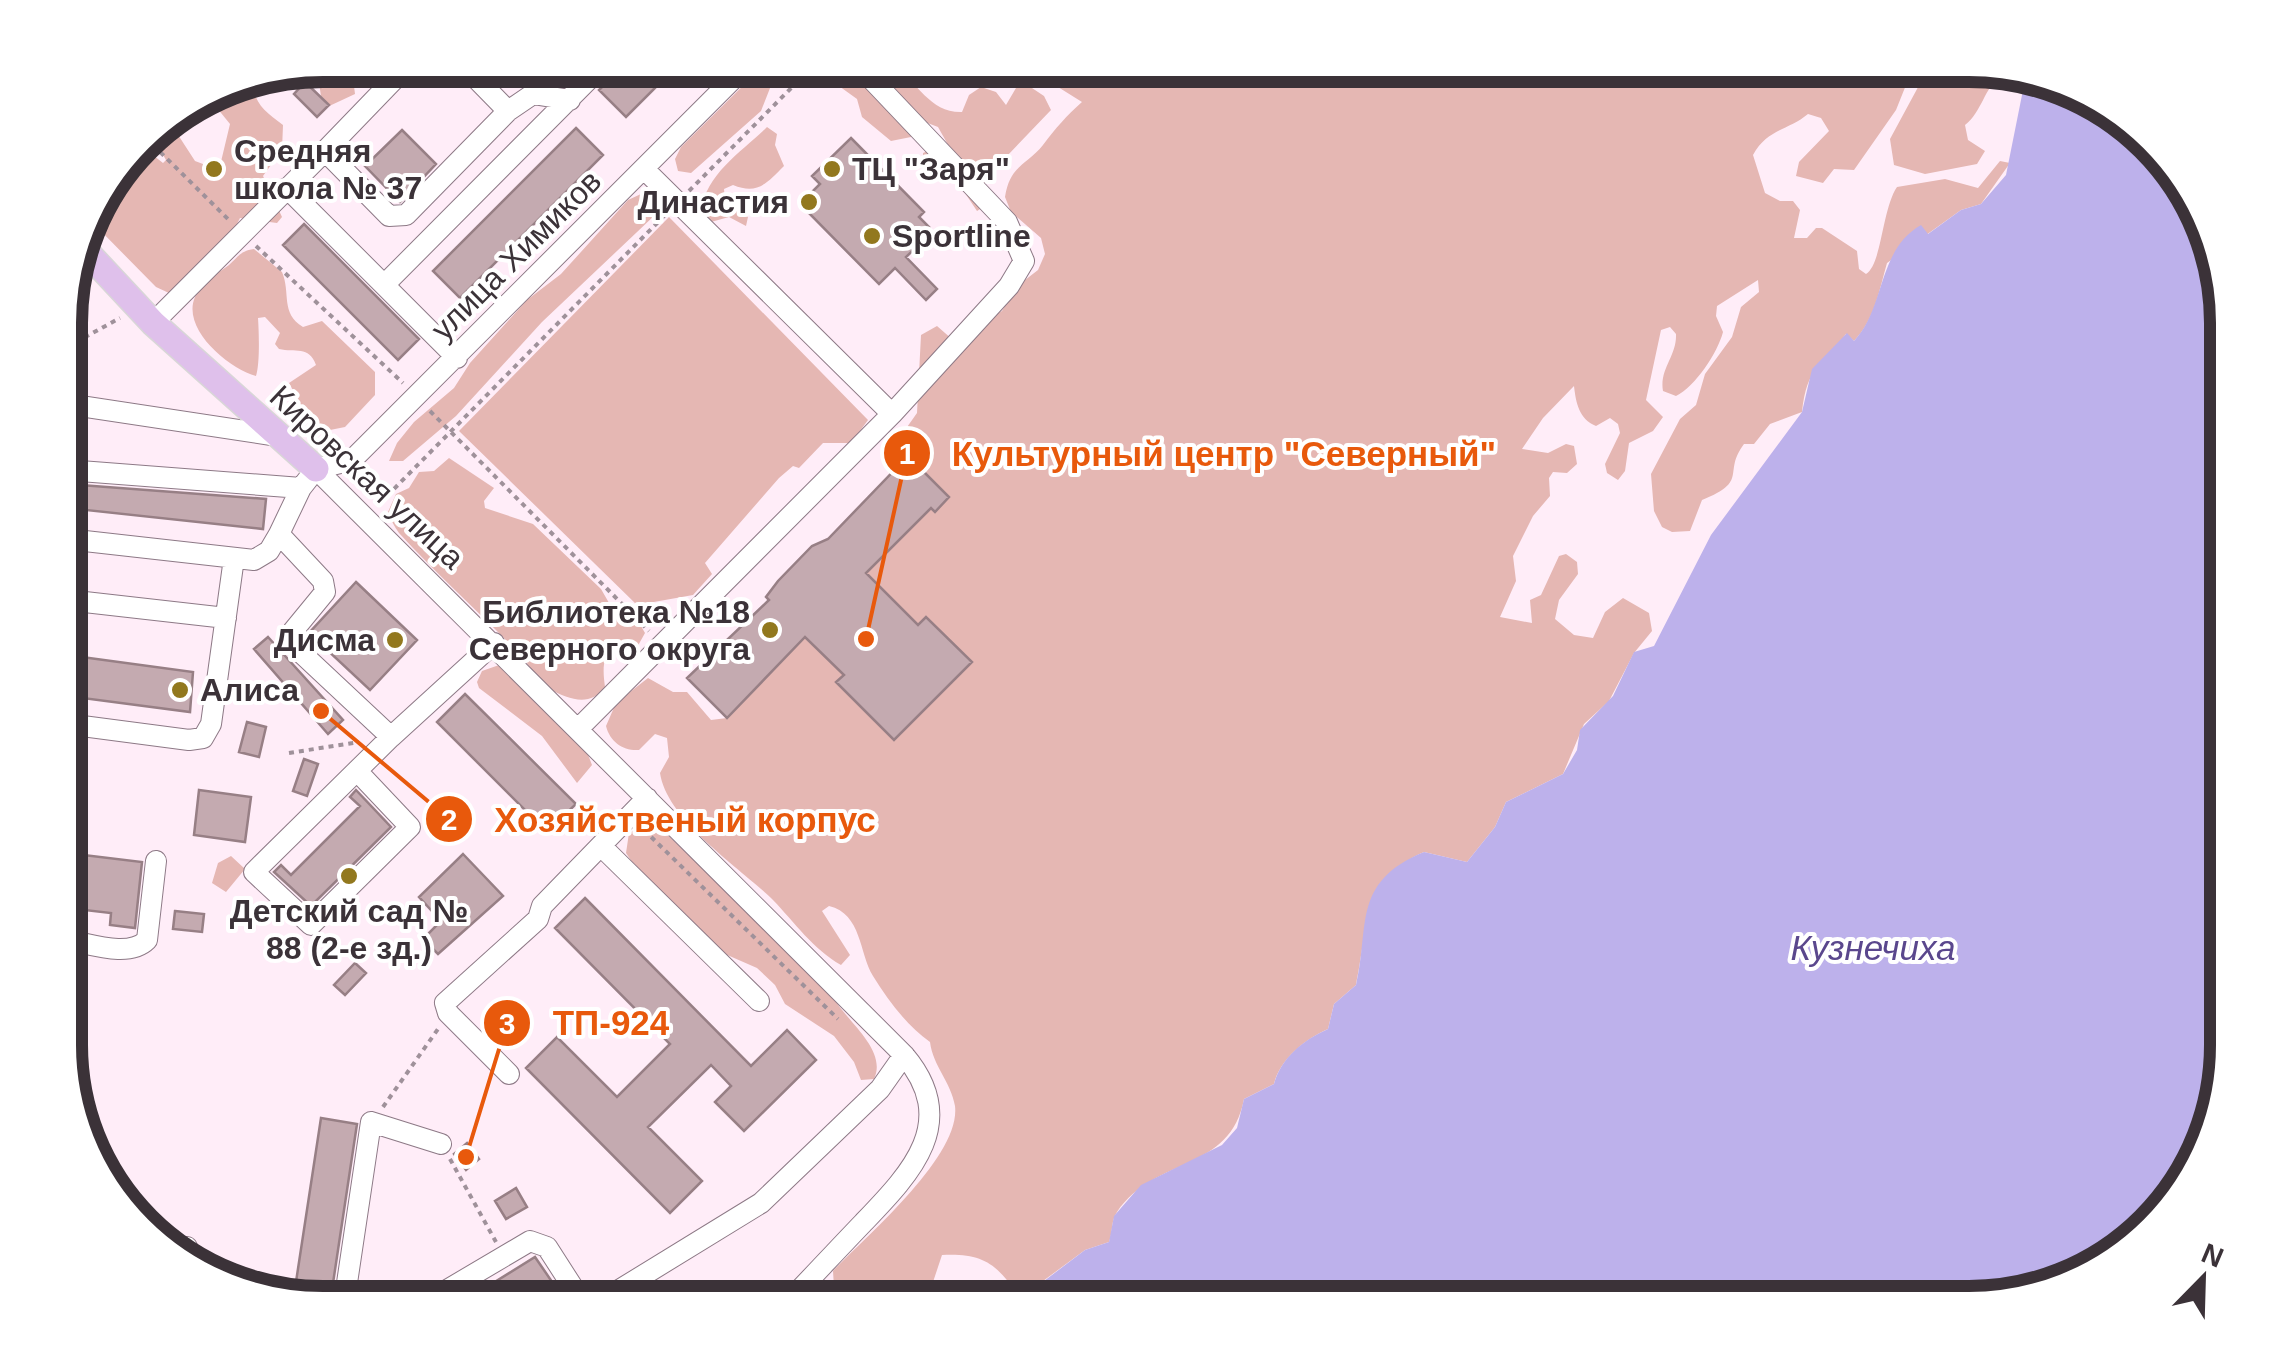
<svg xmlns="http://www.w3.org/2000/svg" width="2293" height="1368" font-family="Helvetica,sans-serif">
	<rect width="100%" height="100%" fill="#ffedf8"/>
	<!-- green -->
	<path fill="#e5b7b3" d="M764,65h27l-19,18 -11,28 -70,62 -13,-2 -3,-12 6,-12z
		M826,65h68c24,18 36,48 68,47l7,-17 12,-8 15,5 10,13 10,-17 10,-4 18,12 7,14 -66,69v27l-8,5 -28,-42 -14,4 -11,-7 -1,-13 24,-10 -9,-16 -13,-5 -14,15 -20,4 -29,-24 -5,-18 -25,-18z
		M936,65h29l4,6 -8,14 -14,3 -7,-5z
		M1045,65h869l-18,45 -42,60 -20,-1 -11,14 -27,-7 3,-14 30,-31 -8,-13 -13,-4c-19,16 -41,15 -55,41l12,38 15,8h13l7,9 -6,28h13l9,-10h6l35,23 2,18 7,5c16,-10 16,-65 31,-87l48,-8 33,9 22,-27 10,2 -29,41 -20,6 -74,53c-8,28 -12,56 -33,78l-8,-7c-25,33 -39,32 -44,78l-32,12 -16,20h-10c-22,29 6,37 -42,56l-12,31 -18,1 -10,-5 -8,-16 -3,-37 29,-55 16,-14 9,-31 27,-37 9,-30 18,-15 -1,-12 -41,26 -1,10 7,16c-5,20 -28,55 -47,64l-13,-5c-4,-22 14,-35 13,-57l-6,-7 -9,3 -15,70 17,17 -10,14 -24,12 -4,28 -7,9 -11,-7 -2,-9 15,-31 -2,-9 -8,-6 -14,8c-17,-7 -20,-23 -22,-40l-31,32 -21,31 26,4 18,-9 8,2 3,18 -10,9 -14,-1 -4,6 1,18 -17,20 -20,40 3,25 -16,36 32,6 -2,-23 11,-5 18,-39 7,-2 11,8 1,12 -19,26 -4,19 19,16 19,3 12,-26 18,-14 26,15 3,18 -18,22 -25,48 -25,23 -21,50 -57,28 -11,25 -28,35 -43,-10c-62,27 -56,77 -68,133l-22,19 -6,25c-23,10 -48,30 -54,55l-30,15c-14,74 -88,56 -127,113 -6,8 -4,20 -8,30l-24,8 -65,48c-23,-34 -36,-45 -78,-43l-16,48h-91l-2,-32c33,-35 128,-115 122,-165 -4,-24 -22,-40 -25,-64 -23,-16 -42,-42 -57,-66 -14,-23 -11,-62 -44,-70l-7,5 28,44 -9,10c-28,-16 -46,-42 -68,-65 -31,-31 -106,-79 -113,-127l9,-16 -2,-19 -12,-4 -16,16c-16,1 -29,-8 -33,-24l10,-23 32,-25 25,14h14l24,28 16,-2 78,-81 39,38 -7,7 58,58 76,-77 -44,-46 -9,8 -52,-52 65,-65 4,3 14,-13 -41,-42 -3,-26 12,-17 4,-78 16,-9 16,14 49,-29 14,-24 22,-17 7,-16 -4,-16 -30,-26 -6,-15c5,-32 22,-32 38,-52 13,-17 23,-29 39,-43l-32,-20z
		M1930,65l30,7 10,-7 32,9c-18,14 -20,38 -37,51l3,15 17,11 -8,13 -52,10 -31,-9 -4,-26z
		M320,66l34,20 1,8 -30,14 3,-3 -7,-9 -2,-13 -16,-14z
		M253,79c-1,23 12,33 30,46l-1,25 -19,26 19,41 -5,6 -37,-5 -7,14 -64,61 -13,-6 -67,-68 3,-11 48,-63 23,18 3,-3 -16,-28 21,-8 24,37 24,9 11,-46 -13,-16 -3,-17z
		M767,127l10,7 -2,11 9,21c-17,17 -26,29 -51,19l-9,4 1,12 23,16 -2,9 -17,-9 -18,5 -10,-11c5,-38 42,-60 66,-84z
		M641,194l18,15 -4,6 -113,107 -86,94 -53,45h-14l8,-18 17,-21 40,-34 16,-25 57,-63 34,-26 67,-74z
		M669,217l199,203 -17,23h-28l-24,25 -6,-2 -14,12 -74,85 7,11 -19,21 -56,10 -178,-174z
		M254,249l28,23c9,21 -2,41 21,55l19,-6 53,51v23l-30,32 -20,4 -20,-19 -16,-29 27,-18c-7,-20 -21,-12 -37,-16l-4,-5 5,-11 -15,-16 -7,1c1,14 2,46 -2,58 -27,-7 -75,-47 -61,-79 7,-17 21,-22 34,-32 9,-8 11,-14 25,-16z
		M449,458l45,30 -10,13 1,7 48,16 68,65 19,33 21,4 4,7 -10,18 -19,-5c-15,8 -13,26 -11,41 -14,20 -36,13 -55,2 -14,-8 -19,-23 -30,-34 -39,-42 -83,-80 -121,-122 -5,-7 -8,-13 -11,-21l8,-18 13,-6 10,-16 15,-1z
		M502,664l82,80 8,21 -15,18 -35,-47 -63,-48 -2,-6 5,-11z
		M652,820l177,169c10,28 60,58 45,90l-13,1 -7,-18 -20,-26 -49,-32 -10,-19 -18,-17 -32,-14 -93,-92 -6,-9 3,-20z
		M231,856l14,13 -19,23 -14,-9 6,-20z"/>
	<!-- water -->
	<path fill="#bdb1eb" d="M2025,80l74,20 86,80 42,126v755l-34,113 -94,94 -113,34 -971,1 70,-53 24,-8 5,-26 27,-31 81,-40 15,-17 7,-29 30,-15c7,-26 29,-44 54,-55l6,-25 22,-19c14,-59 -5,-103 68,-133l43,10 28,-35 11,-25 57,-28 14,-24 3,-20 33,-34 21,-44 20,-6 57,-111 91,-123 10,-43 35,-36 7,8c32,-34 23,-91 67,-116l7,9 33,-24 20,-6 25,-29z"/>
	<!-- building -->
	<path fill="#c4aab0" stroke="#977f85" stroke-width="2.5" d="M624,65h54l-52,52 -27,-27z
		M305,82l24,23 -12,12 -23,-23z
		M576,128l27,27 -143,143 -27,-27z
		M402,130l34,34 -36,38 -35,-36z
		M851,138l73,74 -5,5 10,10 -10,10 4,4 -17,16 31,32 -11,11 -31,-32 -16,16 -79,-80 20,-20 -8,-8z
		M304,224l115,115 -21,21 -115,-115z
		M908,456l41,41 -14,15 -4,-4 -65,65 52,52 8,-8 46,45 -78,78 -58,-58 8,-7 -39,-38 -78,81 -40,-40 82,-78 -3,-3 12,-16 34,-35 16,-7z
		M67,484l199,15 -3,30 -196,-21z
		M356,582l61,58 -47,50 -61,-57z
		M268,637l75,83 -15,14 -74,-85z
		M67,655l126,17 -3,40 -123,-16z
		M465,694l111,110 -29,28 -110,-110z
		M247,722l19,5 -7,30 -20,-5z
		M304,759l14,5 -11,32 -14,-5z
		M199,790l52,7 -6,45 -51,-7z
		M356,790l35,37 -80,79 -37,-34 7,-7 10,10 69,-69 -10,-9z
		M67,853l75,9 -7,66 -25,-3 1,-12 -44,-5z
		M463,854l40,42 -65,58 -15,-15 18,-18 -22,-24z
		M585,898l166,168 36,-36 29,30 -72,71 -29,-29 16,-16 -20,-21 -63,62 54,54 -32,32 -144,-145 31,-31 60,60 53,-53 -115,-116z
		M175,911l29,3 -2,18 -29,-3z
		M355,963l11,10 -21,22 -11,-10z
		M321,1118l36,6 -27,179 -36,-8z
		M467,1143l12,16 -13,11 -12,-16z
		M516,1188l11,19 -21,12 -11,-18z
		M535,1257l24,35 -18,11h-80z"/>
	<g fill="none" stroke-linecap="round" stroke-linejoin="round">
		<!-- minor casing -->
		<g stroke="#8d7986" stroke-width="22">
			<path id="minor" d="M858,65l149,157 17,39 -15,25 -117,128
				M508,111l25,-17 37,6
				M325,151l83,-86
				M287,188l170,170
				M384,285l219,-220
				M153,323l172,-172 64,65 17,-1 102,-104 -45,-46
				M67,404l211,32
				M316,469l588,586c57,67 7,118 -41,168 -25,26 -50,53 -76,80
				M316,469l36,-9 395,-395
				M316,469l-15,19 -22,46 44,47 2,11 -32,39 4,18 94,88 103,-94
				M67,470l234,18
				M67,539l187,21 15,-9 10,-17
				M67,600l159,18
				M67,724l122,16 14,-2 8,-14 23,-166
				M578,729l314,-315 -248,-245
				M358,772l52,55 -99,98 -57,-53 137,-135
				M601,846l158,155
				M67,940c24,4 62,18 80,0l9,-79
				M509,1074l-61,-61 -3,-10 93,-84 4,-13 105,-108
				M185,1260l2,-13
				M344,1303l27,-181 70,22
				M425,1303l105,-62 17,6 36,56
				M598,1303l163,-100 119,-114 24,-34"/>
		</g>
		<!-- major casing -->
		<g stroke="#d8d6d7" stroke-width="28">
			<path id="major" d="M81,246l72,77 163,146"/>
		</g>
		<!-- path -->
		<path stroke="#9f919a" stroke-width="4" stroke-dasharray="5 5" stroke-linecap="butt" d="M146,138l85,84
			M689,191l125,-126
			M256,246l147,137
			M67,347l53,-29
			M430,411l219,220
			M380,503l285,-288
			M289,753l70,-11
			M644,830l194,189
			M383,1107l55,-78
			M450,1159l46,83"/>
		<!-- minor -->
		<use href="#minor" stroke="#fff" stroke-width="20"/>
		<!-- major -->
		<use href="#major" stroke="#dfc0eb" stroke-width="25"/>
	</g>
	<!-- markers -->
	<g fill="#92781e" stroke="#fff" stroke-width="4">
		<circle cx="214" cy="169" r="10"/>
		<circle cx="832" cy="169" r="10"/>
		<circle cx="809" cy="202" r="10"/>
		<circle cx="872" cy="236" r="10"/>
		<circle cx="770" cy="630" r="10"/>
		<circle cx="395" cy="640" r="10"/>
		<circle cx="180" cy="690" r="10"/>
		<circle cx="349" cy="876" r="10"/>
	</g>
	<g text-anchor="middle" stroke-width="8" stroke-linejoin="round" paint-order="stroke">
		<!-- poi labels -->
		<g font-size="32" font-weight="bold" fill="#3b3238" stroke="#fff" text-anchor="start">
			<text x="234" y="162">Средняя<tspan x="234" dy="37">школа № 37</tspan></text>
			<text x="852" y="180">ТЦ "Заря"</text>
			<text x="789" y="213" text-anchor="end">Династия</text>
			<text x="892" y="247">Sportline</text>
			<text x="750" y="623" text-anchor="end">Библиотека №18<tspan x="750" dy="37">Северного округа</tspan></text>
			<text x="375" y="651" text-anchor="end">Дисма</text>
			<text x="200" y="701">Алиса</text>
			<text x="349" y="922" text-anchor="middle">Детский сад №<tspan x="349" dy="37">88 (2-е зд.)</tspan></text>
		</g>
		<!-- street labels -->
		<g font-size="32" fill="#3b3238" stroke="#fff">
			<text transform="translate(516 255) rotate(-45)" y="11">улица Химиков</text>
			<text transform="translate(367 477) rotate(43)" y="11">Кировская улица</text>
		</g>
		<!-- water labels -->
		<g font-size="35" font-style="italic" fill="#5a478d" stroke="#fff">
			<text x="1873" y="960">Кузнечиха</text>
		</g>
	</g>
	<!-- crop -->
	<path d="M0 0H2293V1368H0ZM323 82H1969A241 241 0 0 1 2210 323V1045A241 241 0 0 1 1969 1286H323A241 241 0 0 1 82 1045V323A241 241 0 0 1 323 82Z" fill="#fff" fill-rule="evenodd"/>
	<path fill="none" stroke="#3b3238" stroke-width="12" d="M323 82H1969A241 241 0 0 1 2210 323V1045A241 241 0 0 1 1969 1286H323A241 241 0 0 1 82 1045V323A241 241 0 0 1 323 82Z"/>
	<!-- callouts -->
	<path fill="none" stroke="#e8590c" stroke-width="4" d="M866 639L907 453M321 711L449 819M466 1157L507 1023"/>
	<g fill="#e8590c" stroke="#fff" stroke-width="4">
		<circle cx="866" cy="639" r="10"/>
		<circle cx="321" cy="711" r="10"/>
		<circle cx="466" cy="1157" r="10"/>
		<circle cx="907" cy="453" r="25"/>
		<circle cx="449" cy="819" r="25"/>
		<circle cx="507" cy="1023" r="25"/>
	</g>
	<g font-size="30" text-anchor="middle" font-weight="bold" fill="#fff">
		<text x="907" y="464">1</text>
		<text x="449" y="830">2</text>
		<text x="507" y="1034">3</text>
	</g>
	<g font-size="35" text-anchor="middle" font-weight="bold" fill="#e8590c" stroke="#fff" stroke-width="8" stroke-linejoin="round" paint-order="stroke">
		<text x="1224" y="466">Культурный центр "Северный"</text>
		<text x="685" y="832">Хозяйственый корпус</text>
		<text x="611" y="1035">ТП-924</text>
	</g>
	<!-- north arrow -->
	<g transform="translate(2203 1278) rotate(23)" stroke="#ffffff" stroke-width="8" paint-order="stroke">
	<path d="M0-8L18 38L0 25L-18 38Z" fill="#3b3238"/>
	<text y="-15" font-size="28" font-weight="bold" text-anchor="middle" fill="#3b3238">N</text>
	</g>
</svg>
